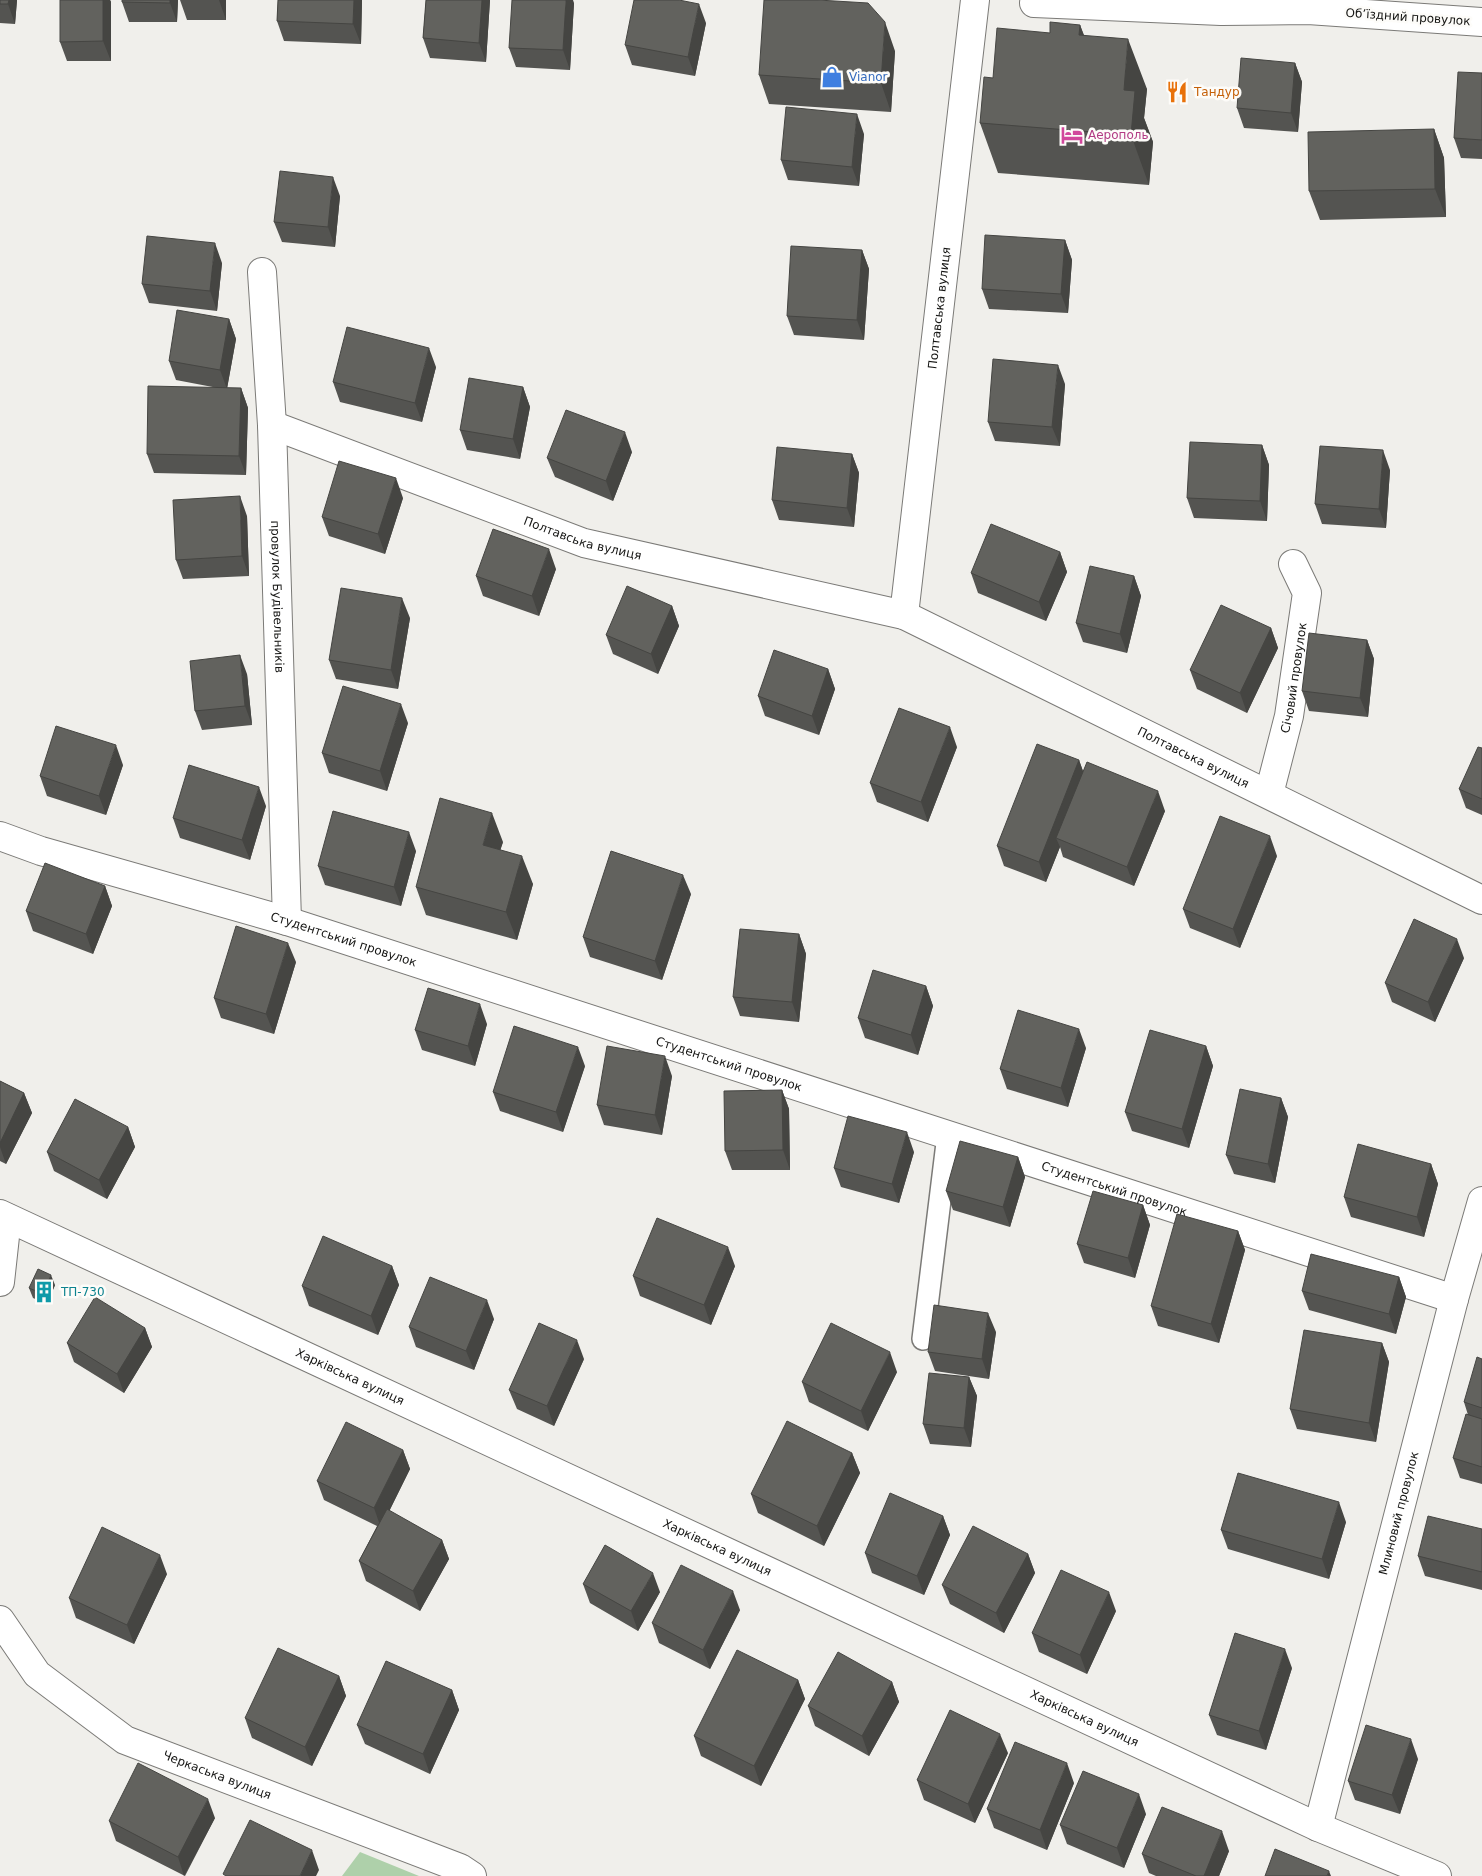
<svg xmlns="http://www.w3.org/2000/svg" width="1482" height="1876" font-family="'DejaVu Sans',sans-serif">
	<rect width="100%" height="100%" fill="#f0efeb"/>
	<!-- green -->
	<path fill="#aed0aa" d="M360,1852l59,24h-77z"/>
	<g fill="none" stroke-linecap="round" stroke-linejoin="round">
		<!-- lane casing -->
		<g stroke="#7b7a77" stroke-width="24">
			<path id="lane" d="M923,1339l25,-204"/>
		</g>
		<!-- street casing -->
		<g stroke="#7b7a77" stroke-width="30">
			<g id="street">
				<path id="s1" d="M262,272l10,153 15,496"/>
				<path id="s2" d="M272,425l312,118 320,72 578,285"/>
				<path id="s3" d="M904,615l71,-615"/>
				<path id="s4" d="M1269,794l20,-78 18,-123 -14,-29"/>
				<path id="s5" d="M0,836l41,15 246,70 1167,378"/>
				<path id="s6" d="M0,1214l1318,613 119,49"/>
				<path d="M0,1282l7,-64"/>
				<path id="s7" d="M0,1620l37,54 88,66 335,128 12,8"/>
				<path id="s8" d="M1318,1827l136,-528 28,-98"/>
			</g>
		</g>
		<!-- primary casing -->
		<g stroke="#7b7a77" stroke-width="30">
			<path id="primary" d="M1034,3l187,8 87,-1 174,12"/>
		</g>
		<!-- lane -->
		<use href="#lane" stroke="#fff" stroke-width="21"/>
		<!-- street -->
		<use href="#street" stroke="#fff" stroke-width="28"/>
		<!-- primary -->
		<use href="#primary" stroke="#fff" stroke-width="28"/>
	</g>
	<!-- wall -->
	<path fill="#545451" d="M0,0h17l-2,24 -15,-1z
		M103,0h7l1,2v59h-44l-7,-19z
		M178,0l-1,22h-48l-7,-20z
		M180,0h46v20h-39z
		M278,0h84l-1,44 -77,-3 -7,-20z
		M426,0h64l-4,62 -56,-4 -7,-20z
		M574,3l-4,67 -54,-3 -7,-19z
		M706,23l-11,53 -63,-11 -7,-20z
		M1080,25l4,10 63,54 -3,29 9,24 -4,43 -151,-12 -18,-50 13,-45 57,-45z
		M895,51l-4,61 -122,-8 -10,-29z
		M1295,63l7,19 -4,50 -54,-4 -7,-20z
		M1482,73v86l-21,-1 -7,-20z
		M1434,129l10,29 2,59 -126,3 -11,-29z
		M864,134l-5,52 -71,-6 -7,-20z
		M340,196l-5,51 -53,-5 -8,-20z
		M1065,240l7,20 -4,53 -79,-4 -7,-20z
		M862,250l7,19 -5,71 -70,-5 -7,-19z
		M222,263l-5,48 -68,-8 -7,-19z
		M229,319l7,20 -9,49h14l7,20 -2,67 -92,-2 -7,-19 71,-66 -42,-8 -7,-19z
		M436,367l-14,55 -82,-20 -7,-20z
		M1065,384l-5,62 -65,-5 -7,-19z
		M523,387l7,20 -10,52 -53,-9 -7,-20z
		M1262,445l7,20 -2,56 -73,-3 -7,-20z
		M632,452l-19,49 -58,-24 -8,-19z
		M852,454l7,19 -5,54 -75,-7 -7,-20z
		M1390,470l-4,58 -64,-4 -7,-20z
		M403,498l-18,56 -56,-18 -7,-19z
		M247,516l2,60 -66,3 -7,-19z
		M1060,552l7,20 -21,49 -68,-28 -7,-20z
		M556,569l-17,47 -56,-20 -7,-20z
		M1134,576l7,20 -14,57 -44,-11 -7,-19z
		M672,606l7,20 -21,48 -45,-20 -7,-19z
		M410,618l-12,71 -62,-10 -7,-19z
		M1271,628l7,20 -31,65 -50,-24 -7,-19z
		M1367,640l7,19 -6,58 -59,-6 -7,-20z
		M828,669l7,20 -16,46 -54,-19 -7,-20z
		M247,674l5,51 -50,5 -7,-19z
		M408,723l-21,68 -58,-18 -7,-20z
		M957,747l-29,75 -51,-20 -7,-19z
		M1482,748v67l-16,-7 -7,-19z
		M1079,760l4,11 82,40 -31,75 -71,-29 -3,-10 -14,35 -42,-16 -7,-20z
		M123,765l-17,50 -59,-19 -7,-20z
		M266,806l-16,54 -70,-22 -7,-20z
		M503,842l-3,8 33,34 -16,56 -91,-25 -10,-28z
		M416,851l-15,55 -76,-21 -7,-19z
		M1277,856l-37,92 -50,-20 -7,-19z
		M105,886l7,20 -19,48 -60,-23 -7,-20z
		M691,894l-29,86 -72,-23 -7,-20z
		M799,934l7,20 -7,68 -59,-6 -7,-19z
		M1464,958l-29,64 -43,-20 -7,-19z
		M296,962l-22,72 -53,-16 -7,-20z
		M926,986l7,20 -15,49 -53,-17 -7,-20z
		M487,1024l-12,42 -53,-16 -7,-20z
		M1206,1046l7,20 -24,82 -57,-17 -7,-19z
		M1086,1048l-18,59 -61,-18 -7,-20z
		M585,1066l-22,66 -63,-21 -7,-19z
		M672,1076l-10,59 -58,-10 -7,-20z
		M0,1081l24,12 8,20 -26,51 -6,-3z
		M782,1090l7,19 1,61h-58l-7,-19z
		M1281,1098l7,19 -13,66 -41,-9 -8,-19z
		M128,1127l7,20 -28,52 -53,-28 -7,-19z
		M914,1152l-15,51 -58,-16 -7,-19z
		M1018,1157l7,20 -15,50 -57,-17 -7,-19z
		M1431,1164l7,20 -14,53 -73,-20 -7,-20z
		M1143,1205l7,20 -15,53 -51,-15 -7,-19z
		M1238,1231l7,19 -26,93 -61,-17 -7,-20z
		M392,1266l7,19 -21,50 -69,-29 -7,-20z
		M735,1266l-24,59 -71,-29 -7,-20z
		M1399,1277l7,20 -10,37 -87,-24 -7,-19z
		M55,1285l-8,19 -14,-6 -4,-10z
		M494,1319l-20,51 -58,-23 -7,-20z
		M145,1328l7,19 -28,46 -50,-31 -7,-19z
		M996,1332l-7,47 -54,-8 -7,-19z
		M1382,1343l7,19 -13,80 -79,-13 -7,-20z
		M584,1359l-30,67 -37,-17 -8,-19z
		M1482,1359v125l-22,-6 -7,-20 15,-43 -4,-13z
		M897,1372l-29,59 -59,-29 -7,-20z
		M969,1377l8,19 -6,51 -41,-3 -7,-20z
		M403,1450l7,19 -21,42 53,29 7,19 -29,52 -54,-30 -7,-20 18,-35 -53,-26 -7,-19z
		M852,1453l8,20 -36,73 -66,-33 -7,-19z
		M943,1516l7,19 -26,60 -52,-22 -7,-20z
		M1346,1522l-17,57 -101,-30 -7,-19z
		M1482,1529v61l-57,-14 -7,-20z
		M1028,1554l7,19 -31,60 -54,-29 -8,-19z
		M167,1574l-33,70 -58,-26 -7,-20z
		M583,1584l77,8 -22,39 -48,-28z
		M740,1610l-30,59 -51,-26 -7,-20z
		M1116,1611l-29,63 -48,-22 -7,-19z
		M1292,1668l-26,82 -49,-15 -8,-20z
		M339,1676l7,20 -34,70 -60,-28 -7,-20z
		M798,1680l7,19 -44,87 -60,-30 -7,-20z
		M892,1682l7,20 -30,54 -54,-30 -7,-20z
		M452,1690l7,20 -29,64 -65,-30 -8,-19z
		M1008,1753l-33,70 -51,-23 -7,-20z
		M1418,1759l-18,55 -45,-14 -7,-19z
		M1074,1783l-27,67 -53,-22 -7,-19z
		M1146,1814l-22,54 -57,-24 -7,-19z
		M215,1818l-30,58 -69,-35 -7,-20z
		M1229,1851l-10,25h-63l-7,-3 -7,-19z"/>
	<!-- shaded-wall -->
	<path fill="#454542" d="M9,0h8l-2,24 -7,-20z
		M103,0h7l1,2v59l-8,-20z
		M170,0h8l-1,22 -7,-19z
		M219,0h7v20z
		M354,0h8l-1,44 -8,-20z
		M482,0h8l-4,62 -7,-19z
		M566,0h7l1,3 -4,67 -7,-20z
		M699,4l7,19 -11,53 -7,-19z
		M885,22l10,29 -4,61 -10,-29z
		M1080,25l18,50 -19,-40z
		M1128,39l19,50 -3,29 9,24 -4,43 -18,-50 -7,-45z
		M1295,63l7,19 -4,50 -7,-19z
		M857,114l7,20 -5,52 -7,-19z
		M1434,129l10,29 2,59 -11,-28z
		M333,177l7,19 -5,51 -7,-20z
		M1065,240l7,20 -4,53 -7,-19z
		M215,243l7,20 -5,48 -7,-20z
		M862,250l7,19 -5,71 -7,-20z
		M229,319l7,20 -9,50 -7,-19z
		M429,348l7,19 -14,55 -7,-19z
		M1058,365l7,19 -5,62 -8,-19z
		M523,387l7,20 -10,52 -7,-20z
		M241,388l7,20 -2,67 -7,-19z
		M625,432l7,20 -19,49 -7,-20z
		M1262,445l7,20 -2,56 -7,-20z
		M1383,450l7,20 -4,58 -7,-19z
		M852,454l7,19 -5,54 -7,-19z
		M396,478l7,20 -18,56 -7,-20z
		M240,496l7,20 2,60 -7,-20z
		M549,549l7,20 -17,47 -7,-20z
		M1060,552l7,20 -21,49 -7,-19z
		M1134,576l7,20 -14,57 -7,-19z
		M402,598l8,20 -12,71 -7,-19z
		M672,606l7,20 -21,48 -7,-20z
		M1271,628l7,20 -31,65 -7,-20z
		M1367,640l7,19 -6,58 -8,-19z
		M240,655l7,19 5,51 -7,-19z
		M828,669l7,20 -16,46 -7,-19z
		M401,704l7,19 -21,68 -7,-20z
		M950,727l7,20 -29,75 -7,-20z
		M116,745l7,20 -17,50 -7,-19z
		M1079,760l7,20 -30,58 4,9 -14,35 -7,-20z
		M259,787l7,19 -16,54 -8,-20z
		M1158,791l7,20 -31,75 -7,-19z
		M492,813l11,29 -10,31 -10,-28z
		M409,832l7,19 -15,55 -7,-19z
		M1270,836l7,20 -37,92 -7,-19z
		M522,856l11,28 -16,56 -11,-28z
		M683,875l8,19 -29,86 -7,-19z
		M105,886l7,20 -19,48 -7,-20z
		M799,934l7,20 -7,68 -7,-20z
		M1457,939l7,19 -29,64 -7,-20z
		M288,943l8,19 -22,72 -8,-20z
		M926,986l7,20 -15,49 -7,-20z
		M480,1004l7,20 -12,42 -7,-20z
		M1079,1029l7,19 -18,59 -7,-19z
		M1206,1046l7,20 -24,82 -7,-19z
		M578,1047l7,19 -22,66 -7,-20z
		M665,1056l7,20 -10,59 -7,-20z
		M782,1090l7,19 1,61 -7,-20z
		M24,1093l8,20 -26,51 -6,-17v-4z
		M1281,1098l7,19 -13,66 -7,-19z
		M128,1127l7,20 -28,52 -8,-19z
		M907,1132l7,20 -15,51 -7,-19z
		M1018,1157l7,20 -15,50 -7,-20z
		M1431,1164l7,20 -14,53 -7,-20z
		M1143,1205l7,20 -15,53 -7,-20z
		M1238,1231l7,19 -26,93 -8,-19z
		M728,1247l7,19 -24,59 -7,-20z
		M392,1266l7,19 -21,50 -7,-19z
		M51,1275l4,10 -8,19 -4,-10z
		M1399,1277l7,20 -10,37 -7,-20z
		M487,1300l7,19 -20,51 -8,-19z
		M988,1313l8,19 -7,47 -7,-20z
		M145,1328l7,19 -28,46 -7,-19z
		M577,1340l7,19 -30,67 -7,-20z
		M1382,1343l7,19 -13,80 -7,-19z
		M890,1352l7,20 -29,59 -7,-20z
		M969,1377l8,19 -6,51 -7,-19z
		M403,1450l7,19 -29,59 -7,-20z
		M852,1453l8,20 -36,73 -7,-20z
		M1339,1502l7,20 -17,57 -7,-20z
		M943,1516l7,19 -26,60 -7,-19z
		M442,1540l7,19 -29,52 -7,-20z
		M1028,1554l7,19 -31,60 -8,-20z
		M160,1555l7,19 -33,70 -7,-19z
		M653,1573l7,19 -22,39 -7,-20z
		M733,1591l7,19 -30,59 -7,-19z
		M1109,1592l7,19 -29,63 -7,-19z
		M1285,1649l7,19 -26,82 -7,-19z
		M339,1676l7,20 -34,70 -7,-19z
		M798,1680l7,19 -44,87 -7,-20z
		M892,1682l7,20 -30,54 -7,-20z
		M452,1690l7,20 -29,64 -7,-20z
		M1000,1734l8,19 -33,70 -7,-19z
		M1411,1739l7,20 -18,55 -8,-19z
		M1067,1763l7,20 -27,67 -7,-20z
		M1139,1794l7,20 -22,54 -7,-20z
		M208,1799l7,19 -31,58 -6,-19z
		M1222,1831l7,20 -10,25h-15z
		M312,1850l7,20 -3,6h-16z
		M1329,1871l2,5h-4z"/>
	<!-- building -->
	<path fill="#62625e" stroke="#454542" d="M0,0h9l-1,4h-8z
		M60,0h43v41l-43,1z
		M122,0h48v3l-48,-1z
		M278,0h76l-1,24 -76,-3z
		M426,0h56l-3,43 -56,-5z
		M512,0h54l-3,50 -54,-2z
		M634,0h45l20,4 -11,53 -63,-12z
		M764,0h54l50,3 17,19 -4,61 -122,-8z
		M1050,22l30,3 -1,10 49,4 -4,51 11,1 -4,44 -151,-12 4,-46 9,1 4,-50 53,5z
		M1241,58l54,5 -4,50 -54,-5z
		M1458,72l24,1v67l-28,-2z
		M786,107l71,7 -5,53 -71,-7z
		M1434,129l1,60 -126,2 -1,-59z
		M280,171l53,6 -5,50 -54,-5z
		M985,235l80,5 -4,54 -79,-5z
		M147,236l68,7 -5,48 -68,-7z
		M791,246l71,4 -5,70 -70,-4z
		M177,310l52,9 -9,51 -51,-9z
		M347,327l82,21 -14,55 -82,-21z
		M993,359l65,6 -6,62 -64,-5z
		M469,378l54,9 -10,52 -53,-9z
		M148,386l93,2 -2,68 -92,-2z
		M566,410l59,22 -19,49 -59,-23z
		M1190,442l72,3 -2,56 -73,-3z
		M1320,446l63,4 -4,59 -64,-5z
		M777,447l75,7 -5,54 -75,-8z
		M339,461l57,17 -18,56 -56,-17z
		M240,496l2,60 -66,4 -3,-60z
		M991,524l69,28 -21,50 -68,-29z
		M493,529l56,20 -17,47 -56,-20z
		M1090,566l44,10 -14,58 -44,-11z
		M627,586l45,20 -21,48 -45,-19z
		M341,588l61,10 -11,72 -62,-10z
		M1221,605l50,23 -31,65 -50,-23z
		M1309,633l58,7 -7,58 -58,-7z
		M774,650l54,19 -16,47 -54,-20z
		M240,655l5,51 -50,5 -5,-50z
		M343,686l58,18 -21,67 -58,-18z
		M899,708l51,19 -29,75 -51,-19z
		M56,726l60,19 -17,51 -59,-20z
		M1037,744l42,16 -40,102 -42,-16z
		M1478,747l4,1v51l-23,-10z
		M1087,762l71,29 -31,76 -71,-29z
		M189,765l70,22 -17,53 -69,-22z
		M440,798l52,15 -9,32 39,11 -16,56 -90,-25z
		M333,811l76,21 -15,55 -76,-21z
		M1220,816l50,20 -37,93 -50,-20z
		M611,851l72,24 -28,86 -72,-24z
		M45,863l60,23 -19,48 -60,-23z
		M1414,919l43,20 -29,63 -43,-19z
		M236,926l52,17 -22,71 -52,-16z
		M740,929l59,5 -7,68 -59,-5z
		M873,970l53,16 -15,49 -53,-17z
		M428,988l52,16 -12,42 -53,-16z
		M1018,1010l61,19 -18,59 -61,-19z
		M514,1026l64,21 -22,65 -63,-20z
		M1150,1030l56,16 -24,83 -57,-17z
		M607,1046l58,10 -10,59 -58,-10z
		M0,1081l24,12 -24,50z
		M1240,1089l41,9 -13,66 -42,-9z
		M782,1090l1,60 -58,1 -1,-60z
		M75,1099l53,28 -29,53 -52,-28z
		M848,1116l59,16 -15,52 -58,-16z
		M960,1141l58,16 -15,50 -57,-16z
		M1358,1144l73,20 -14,53 -73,-20z
		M1093,1191l50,14 -15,53 -51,-14z
		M1177,1214l61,17 -27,93 -60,-18z
		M657,1218l71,29 -24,58 -71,-29z
		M323,1236l69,30 -21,50 -69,-30z
		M1311,1254l88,23 -10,37 -87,-23z
		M38,1269l13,6 -8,19 -14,-6z
		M430,1277l57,23 -21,51 -57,-24z
		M95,1297l50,31 -28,46 -50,-31z
		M934,1305l54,8 -6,46 -54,-7z
		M539,1323l38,17 -30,66 -38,-16z
		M831,1323l59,29 -29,59 -59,-29z
		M1304,1330l78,13 -13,80 -79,-14z
		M1477,1357l5,2v49l-18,-6z
		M929,1373l40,4 -5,51 -41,-4z
		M1466,1414l16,5v48l-29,-9z
		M787,1421l65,32 -35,73 -66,-32z
		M346,1422l57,28 -29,58 -57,-27z
		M1238,1473l101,29 -17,57 -101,-29z
		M890,1493l53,23 -26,60 -52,-23z
		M387,1509l55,31 -29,51 -54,-30z
		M1428,1516l54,13v43l-64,-16z
		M973,1526l55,28 -32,59 -54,-28z
		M102,1527l58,28 -33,70 -58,-27z
		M605,1545l48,28 -22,38 -48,-27z
		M681,1565l52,26 -30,59 -51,-27z
		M1061,1570l48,22 -29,63 -48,-22z
		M1235,1633l50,16 -26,82 -50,-16z
		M278,1648l61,28 -34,71 -60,-29z
		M737,1650l61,30 -44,86 -60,-30z
		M838,1652l54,30 -30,54 -54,-30z
		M386,1661l66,29 -29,64 -66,-29z
		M950,1710l50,24 -32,70 -51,-24z
		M1366,1725l45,14 -19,56 -44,-14z
		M1015,1742l52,21 -27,67 -53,-21z
		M138,1763l70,36 -30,58 -69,-36z
		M1083,1771l56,23 -22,54 -57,-23z
		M1162,1807l60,24 -18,45h-8l-54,-22z
		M250,1820l62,30 -12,26h-74l-3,-2z
		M1275,1849l54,22 -2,5h-62z"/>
	<!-- icons -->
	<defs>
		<g id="shop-bare" transform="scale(1.725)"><path d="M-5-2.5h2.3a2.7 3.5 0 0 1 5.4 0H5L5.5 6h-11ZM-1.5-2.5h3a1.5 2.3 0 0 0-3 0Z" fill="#3f7fe0" stroke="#fdfcf9" stroke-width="2.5" paint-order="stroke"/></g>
		<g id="restaurant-bare" transform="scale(1.725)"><path d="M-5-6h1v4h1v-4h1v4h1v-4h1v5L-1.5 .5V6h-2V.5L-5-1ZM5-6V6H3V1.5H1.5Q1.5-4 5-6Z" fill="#e8710a" stroke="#fdfcf9" stroke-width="2.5" paint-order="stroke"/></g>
		<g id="hotel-bare" transform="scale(1.725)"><path d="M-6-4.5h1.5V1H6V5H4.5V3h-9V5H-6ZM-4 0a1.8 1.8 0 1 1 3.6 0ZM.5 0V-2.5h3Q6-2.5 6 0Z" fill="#d1479c" stroke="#fdfcf9" stroke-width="2.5" paint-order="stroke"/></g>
		<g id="building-bare" transform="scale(1.725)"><path d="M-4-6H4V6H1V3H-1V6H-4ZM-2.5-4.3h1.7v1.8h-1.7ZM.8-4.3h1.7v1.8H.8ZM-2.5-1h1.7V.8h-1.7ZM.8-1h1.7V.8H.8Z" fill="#0f9aa8" stroke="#fdfcf9" stroke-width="2.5" paint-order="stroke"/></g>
	</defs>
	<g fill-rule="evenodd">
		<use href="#shop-bare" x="832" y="77"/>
		<use href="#restaurant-bare" x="1177" y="92"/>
		<use href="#hotel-bare" x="1072" y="135"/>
		<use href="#building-bare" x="44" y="1292"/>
	</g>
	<g text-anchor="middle" stroke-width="5" stroke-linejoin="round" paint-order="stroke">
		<!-- street labels -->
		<g font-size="12" fill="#151513" stroke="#fdfcf9">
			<text transform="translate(1408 17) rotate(4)" y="4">Обʼїздний провулок</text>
			<text dy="4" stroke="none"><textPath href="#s3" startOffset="309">Полтавська вулиця</textPath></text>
			<text dy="4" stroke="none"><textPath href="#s2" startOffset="331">Полтавська вулиця</textPath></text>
			<text dy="4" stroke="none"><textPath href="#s1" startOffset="325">провулок Будівельників</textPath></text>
			<text dy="4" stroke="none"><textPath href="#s4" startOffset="119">Січовий провулок</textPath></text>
			<text dy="4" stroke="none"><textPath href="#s2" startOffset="984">Полтавська вулиця</textPath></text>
			<text dy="4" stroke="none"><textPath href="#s5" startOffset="359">Студентський провулок</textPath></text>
			<text dy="4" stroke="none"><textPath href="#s5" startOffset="764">Студентський провулок</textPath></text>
			<text dy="4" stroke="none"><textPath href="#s5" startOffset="1169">Студентський провулок</textPath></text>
			<text dy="4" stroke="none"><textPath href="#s6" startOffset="386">Харківська вулиця</textPath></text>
			<text dy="4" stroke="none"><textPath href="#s8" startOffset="324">Млиновий провулок</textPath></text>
			<text dy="4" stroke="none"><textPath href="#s6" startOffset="791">Харківська вулиця</textPath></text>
			<text dy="4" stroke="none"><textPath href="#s6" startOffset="1196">Харківська вулиця</textPath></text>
			<text dy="4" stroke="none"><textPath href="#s7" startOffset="274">Черкаська вулиця</textPath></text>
		</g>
		<!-- shop labels -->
		<g font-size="12" fill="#366cbe" stroke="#fdfcf9" text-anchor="start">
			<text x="849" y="81">Vianor</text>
		</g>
		<!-- food labels -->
		<g font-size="12" fill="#c56008" stroke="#fdfcf9" text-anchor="start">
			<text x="1194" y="96">Тандур</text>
		</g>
		<!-- hotel labels -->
		<g font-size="12" fill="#b23c85" stroke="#fdfcf9" text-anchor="start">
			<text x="1088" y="139">Аерополь</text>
		</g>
		<!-- culture labels -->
		<g font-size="12" fill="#0d838f" stroke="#fdfcf9" text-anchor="start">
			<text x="61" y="1296">ТП-730</text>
		</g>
	</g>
</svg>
